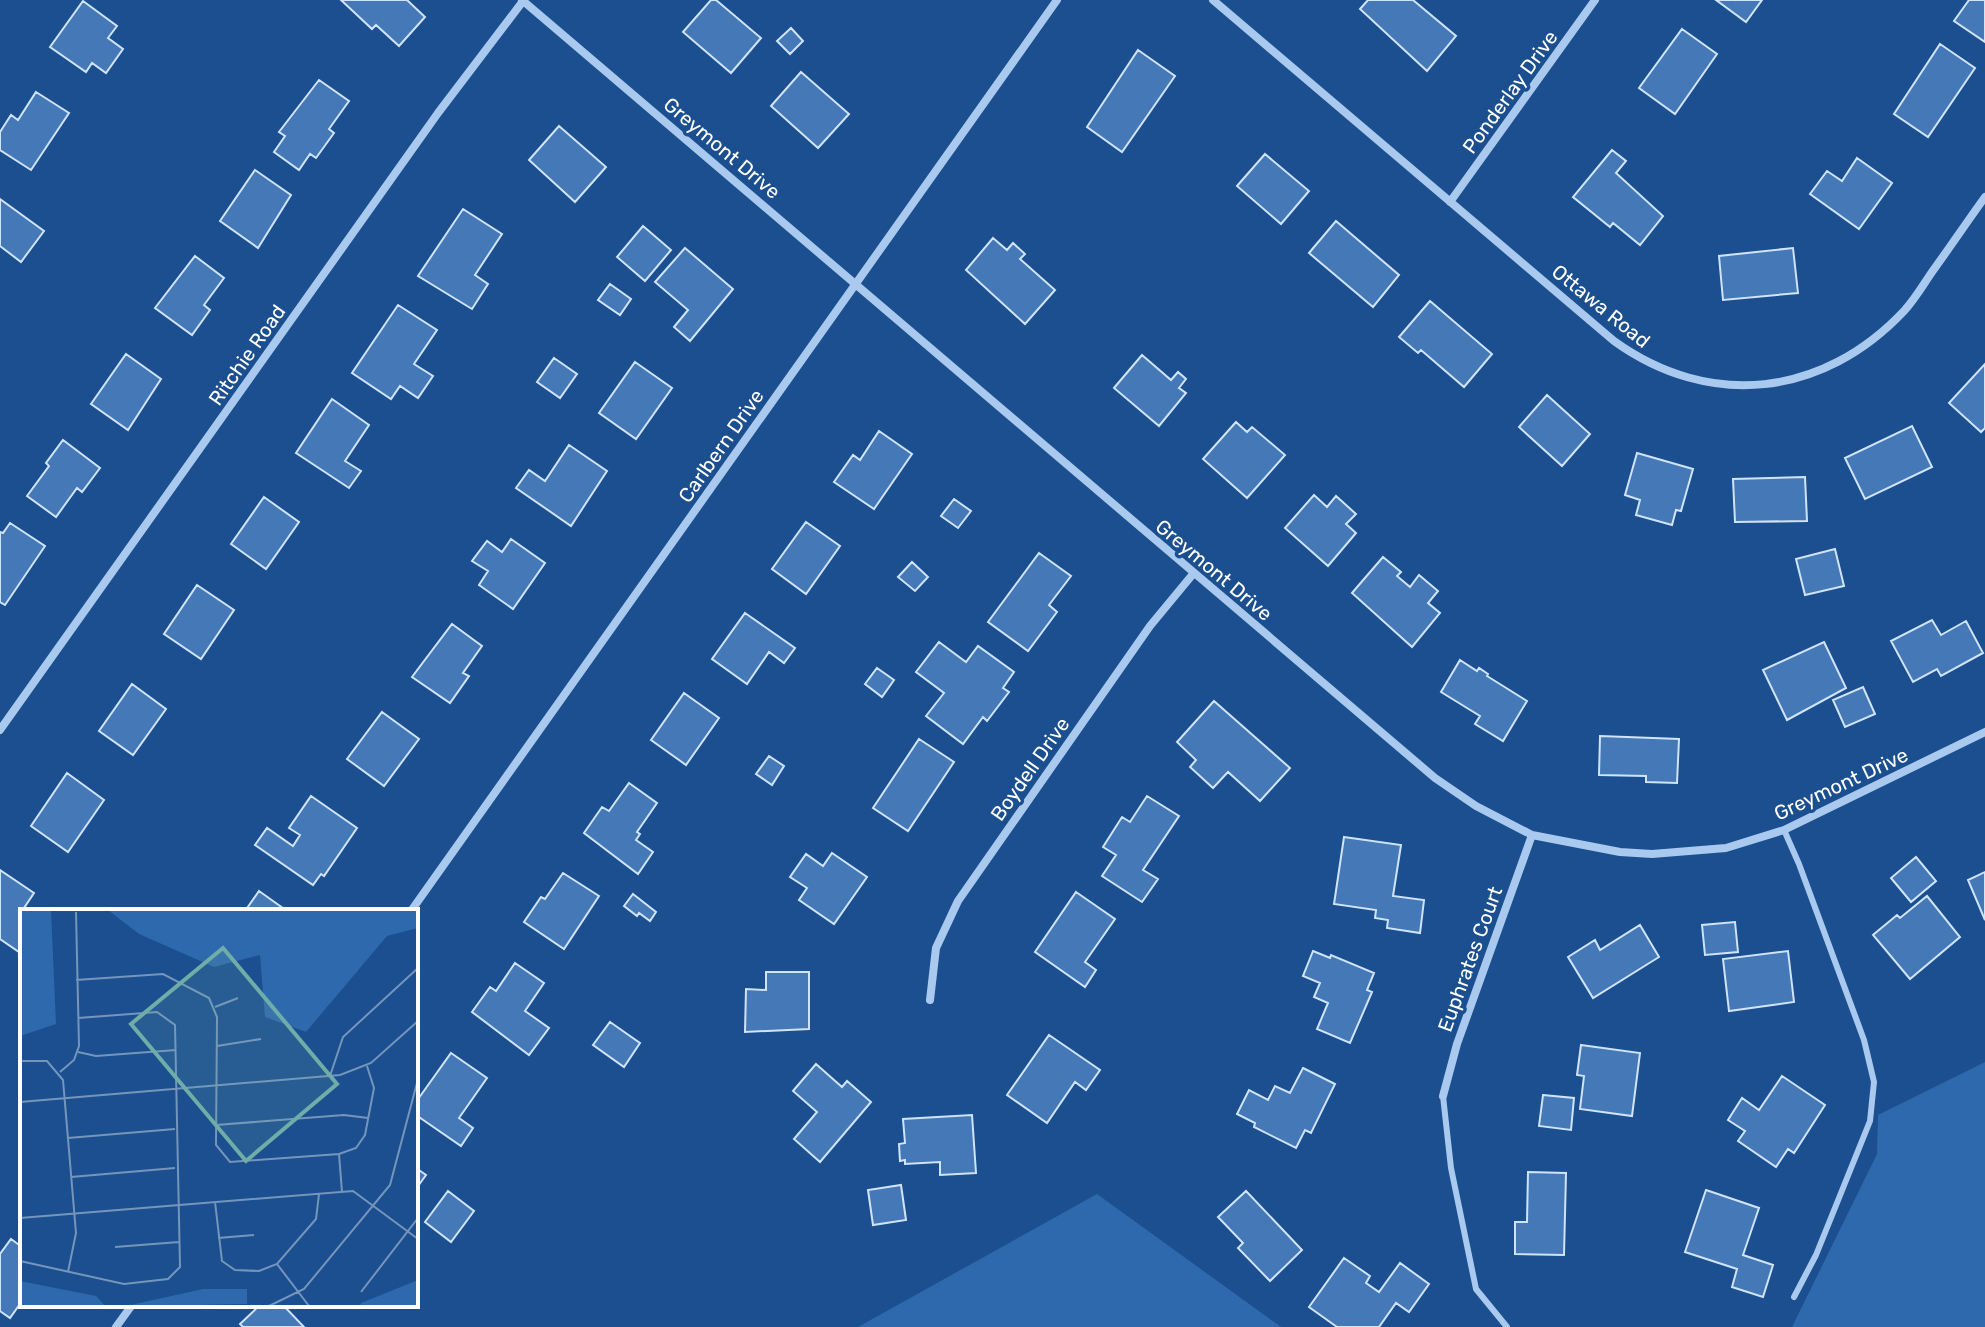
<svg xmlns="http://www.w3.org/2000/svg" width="1985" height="1327" font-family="Rubik,sans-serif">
	<rect width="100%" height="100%" fill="#1b4f8f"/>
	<!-- green -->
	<path fill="#2e69ad" d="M1985,1062v265h-193l85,-173 1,-39z
		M1097,1194l184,133h-423z"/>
	<!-- building -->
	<path fill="#4478b7" stroke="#cfe3fa" stroke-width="2" d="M341,0h66l18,17 -26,29 -23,-21 -4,4z
		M711,0h5l45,38 -30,35 -48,-41z
		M1368,0h45l43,36 -29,35 -67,-62z
		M1716,0h46l-16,22z
		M1969,0h16v42l-31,-21z
		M83,1l34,25 -9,12 15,11 -17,24 -14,-10 -6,9 -36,-25z
		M791,28l12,13 -13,13 -13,-13z
		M1682,29l35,25 -42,60 -36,-26z
		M1940,44l35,24 -47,69 -34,-23z
		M1138,50l37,26 -53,76 -35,-25z
		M801,72l48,42 -31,34 -47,-42z
		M319,80l30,21 -20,28 5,4 -18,25 -6,-4 -11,16 -25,-18 11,-16 -6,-4z
		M36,92l33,21 -38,57 -31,-20v-18l11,-17 7,5z
		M559,126l47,41 -31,35 -46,-42z
		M1612,150l14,11 -10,12 47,43 -23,29 -27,-22 -3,4 -37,-30z
		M1265,154l44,37 -28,33 -44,-38z
		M1857,158l35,25 -33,46 -49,-35 17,-23 15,10z
		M255,170l36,25 -33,53 -38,-27z
		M0,199l44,32 -23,31 -21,-16z
		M463,209l39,25 -27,41 13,9 -16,25 -54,-33z
		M1336,221l63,54 -26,32 -64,-54z
		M643,226l28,24 -26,31 -28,-24z
		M993,238l14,12 6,-7 12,11 -5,5 35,31 -30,34 -59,-54z
		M685,248l48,41 -43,52 -16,-14 14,-17 -33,-28z
		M1793,248l5,45 -75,7 -4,-44z
		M195,256l29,22 -20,27 6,5 -18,25 -37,-27z
		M610,284l21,15 -11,16 -22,-15z
		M1430,301l62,53 -28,33 -43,-37 -3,3 -19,-16z
		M398,305l39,25 -23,34 19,12 -15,22 -18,-12 -9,13 -39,-26z
		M126,354l35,25 -33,51 -37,-26z
		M1142,355l29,25 7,-8 8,7 -7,9 7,5 -27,33 -45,-38z
		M554,358l23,16 -17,24 -23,-16z
		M635,362l37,26 -36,51 -37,-26z
		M1985,364v64l-4,4 -32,-29z
		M1547,395l43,39 -28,32 -43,-39z
		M332,399l37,26 -24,36 16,10 -12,17 -53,-35z
		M1236,422l11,10 5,-5 33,28 -38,43 -44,-39z
		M1912,426l20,41 -67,32 -20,-41z
		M879,431l33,23 -38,55 -40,-27 19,-27 7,5z
		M63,440l37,28 -18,24 -5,-4 -21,29 -29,-21 22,-30 -3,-3z
		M569,445l38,26 -36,55 -55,-38 13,-18 16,11z
		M1637,453l56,16 -12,42 -5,-1 -4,15 -36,-10 4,-15 -15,-5z
		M1805,477l2,44 -72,1 -2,-43z
		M1314,495l13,12 9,-11 20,18 -10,10 10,9 -28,33 -43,-38z
		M264,497l35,25 -33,47 -35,-25z
		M954,499l17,12 -13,17 -17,-12z
		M806,522l34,24 -34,48 -34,-25z
		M10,523l35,23 -40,59 -5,-3v-70l3,1z
		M511,539l34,24 -32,46 -34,-24 9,-14 -16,-10 15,-20 15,11z
		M1835,549l9,37 -39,9 -9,-36z
		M1039,553l32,23 -22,29 8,7 -29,39 -40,-29z
		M1383,557l18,15 -4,4 13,11 9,-12 19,16 -10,12 12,10 -28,34 -60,-54z
		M912,562l16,15 -13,14 -17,-14z
		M197,585l37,25 -33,49 -37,-25z
		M745,613l50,35 -11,15 -15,-11 -22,32 -35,-25z
		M1932,620l9,15 25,-14 17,32 -42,23 -4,-7 -24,13 -22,-41z
		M452,624l30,22 -19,27 6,3 -19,27 -38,-26z
		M939,642l27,20 12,-16 36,26 -11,16 6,4 -22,29 -4,-4 -20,27 -37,-28 18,-23 -28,-21z
		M1824,642l22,46 -59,32 -24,-50z
		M1460,660l17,11 2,-3 9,6 -1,2 40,25 -24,40 -28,-17 5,-8 -39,-24z
		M877,668l17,12 -12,17 -17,-13z
		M132,684l34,25 -33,46 -34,-24z
		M1863,687l12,27 -30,13 -12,-27z
		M684,693l35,25 -33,47 -35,-25z
		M1214,701l76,67 -30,33 -32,-29 -15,16 -23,-21 6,-7 -19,-18z
		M382,712l37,27 -35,47 -37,-27z
		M1600,736l79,3 -2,44 -31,-1v-6l-47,-1z
		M919,739l35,23 -46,69 -35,-23z
		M769,756l15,10 -12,19 -16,-11z
		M67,773l37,27 -36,52 -37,-26z
		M629,783l28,20 -20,29 3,2 -4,6 17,12 -15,22 -54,-41 18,-26 7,4z
		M311,796l46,32 -33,48 -3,-2 -8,11 -58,-40 12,-17 26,18 7,-11 -11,-7z
		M1147,796l32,20 -36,54 15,9 -16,23 -40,-26 14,-21 -13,-8 19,-30 8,5z
		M1344,837l57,8 -8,51 31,4 -4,33 -33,-5 1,-8 -13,-2 1,-8 -42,-6z
		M832,853l35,24 -33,47 -35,-24 8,-12 -17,-11 16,-23 17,12z
		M1916,857l20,24 -25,21 -20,-24z
		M0,870l34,23 -12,18v36l-3,5 -19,-13z
		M1985,872v48l-17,-40z
		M563,873l36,23 -35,53 -40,-27 17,-25 4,2z
		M259,891l28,20h-42z
		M1076,892l39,27 -30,43 11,8 -11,17 -50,-35z
		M633,894l23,18 -6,9 -11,-8 -2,3 -13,-10z
		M1927,896l33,41 -50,42 -37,-44 24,-20 3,3z
		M1735,922l3,30 -33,3 -3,-30z
		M1640,925l19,32 -66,41 -25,-41 27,-17 5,10z
		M1313,951l17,7 1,-3 43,18 -7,17 5,2 -22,51 -33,-14 11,-26 -14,-6 6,-14 -17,-7z
		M1788,951l6,51 -65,9 -6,-52z
		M515,963l29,20 -19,28 24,17 -20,27 -57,-43 18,-25 6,4z
		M766,972h43v57l-64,3 1,-43 20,1z
		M610,1022l30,21 -16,24 -31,-22z
		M1049,1035l51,35 -14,20 -11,-8 -28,41 -40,-28z
		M1581,1045l59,8 -8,63 -52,-7 4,-33 -7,-1z
		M451,1053l36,25 -28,40 14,10 -12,18 -45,-31v-13z
		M816,1064l26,23 5,-6 24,21 -51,60 -26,-23 23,-27 -24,-21z
		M1303,1068l32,16 -24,49 -6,-3 -9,18 -42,-21 1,-4 -18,-9 12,-24 19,10 7,-14 15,7z
		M1782,1076l43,29 -31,48 -6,-4 -12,18 -38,-26 7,-10 -17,-11 14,-22 17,12z
		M1543,1095l31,3 -3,32 -32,-4z
		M972,1115l4,58 -36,2v-13l-35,2v-4l-5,1 -1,-17 6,-1 -2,-24z
		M416,1168l10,7 -10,14z
		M1528,1172l38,1 -2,82 -49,-1v-32h12z
		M901,1185l5,35 -33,5 -5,-35z
		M1706,1190l53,18 -16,47 30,10 -10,32 -31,-10 5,-18 -52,-17z
		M448,1191l26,20 -23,31 -26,-20z
		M1246,1191l56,59 -32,31 -32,-33 5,-5 -25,-26z
		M11,1239l11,8v54l-12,17 -10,-7v-57z
		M1344,1258l26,18 -4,7 13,9 21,-29 29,21 -20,28 -13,-9 -17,24h-42l-28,-20z
		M260,1305h23l21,22h-61l-3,-3z"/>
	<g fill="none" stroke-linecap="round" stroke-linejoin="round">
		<!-- lane -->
		<path stroke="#a9c9ee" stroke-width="6" d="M1784,830l15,34 65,176 10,42 -4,39 -54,134 -22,42
			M1443,1096l8,72 25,121 31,38"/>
		<!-- street -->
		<path stroke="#a9c9ee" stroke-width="8" d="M522,0l913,778 41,28 56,29 88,17 32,2 74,-6 58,-18 201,-98
			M1213,0l401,341c96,69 209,56 290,-30 11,-12 19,-26 28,-39 18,-25 35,-50 53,-75
			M1450,202l145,-202
			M0,730l438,-617 85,-112
			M411,911l646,-911
			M930,1000l6,-52 22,-47 192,-275 43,-52
			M1443,1096l14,-52 75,-209
			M116,1327l16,-22"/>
	</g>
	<g text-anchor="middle" stroke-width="7" stroke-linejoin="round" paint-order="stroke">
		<!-- street labels -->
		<g font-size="20" fill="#fff" stroke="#1b4f8f">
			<text transform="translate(1510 92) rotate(-54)" y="7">Ponderlay Drive</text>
			<text transform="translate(722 148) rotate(40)" y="7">Greymont Drive</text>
			<text transform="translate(1601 306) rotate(39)" y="7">Ottawa Road</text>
			<text transform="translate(247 355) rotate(-55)" y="7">Ritchie Road</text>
			<text transform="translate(721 446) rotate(-55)" y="7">Carlbern Drive</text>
			<text transform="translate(1214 570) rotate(40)" y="7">Greymont Drive</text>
			<text transform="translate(1030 769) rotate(-55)" y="7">Boydell Drive</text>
			<text transform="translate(1841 784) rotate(-25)" y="7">Greymont Drive</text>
			<text transform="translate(1470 959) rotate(-70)" y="7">Euphrates Court</text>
		</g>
	</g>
	<!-- overview -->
	<g transform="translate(20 909)">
		<rect width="398" height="398" fill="#1b4f8f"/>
		<path d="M0,1h31l5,114 -36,12zM88,1h310v18l-31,8 -81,96 -41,-15 -5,-62 -46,12 -75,-33zM183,380h44v15l-121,2z" fill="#2e69ad"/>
		<path d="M398,371v26h-58l1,-3zM0,372l76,15 9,10h-85zM177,382l11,15h-35l13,-13z" fill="#2e69ad"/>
		<path fill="none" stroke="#7695bc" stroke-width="2" d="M56,71l87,-6 46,24 8,19 -1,128 14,17 109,-8 17,-6 9,-13 9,-47 -7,-22M195,98l23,-9M197,137l44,-7M58,143l18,4 80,-6M0,152h27l16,19 13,153 -8,39M40,163l14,-12 5,-14 -3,-134M310,167l13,-39 75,-69M0,193l320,-27 31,-12 47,-42M196,216l128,-10 24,3M48,229l107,-9M319,245l3,38M51,268l104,-9M195,293l7,59 13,9 24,1 18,-7 39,-45 3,-25M0,309l333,-27 65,48M198,329l36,-3M95,338l64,-5M0,352l104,23 44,-5 12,-12 -5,-242 -18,-13 -79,6M257,355l32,42M341,383l57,-74M249,397l35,-17 86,-104 28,-106"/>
		<path fill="#6fada8" fill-opacity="0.15" stroke="#6fada8" stroke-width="4" d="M203,39l114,136 -91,77 -115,-137z"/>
		<rect width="398" height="398" fill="none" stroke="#fff" stroke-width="4"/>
	</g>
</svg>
